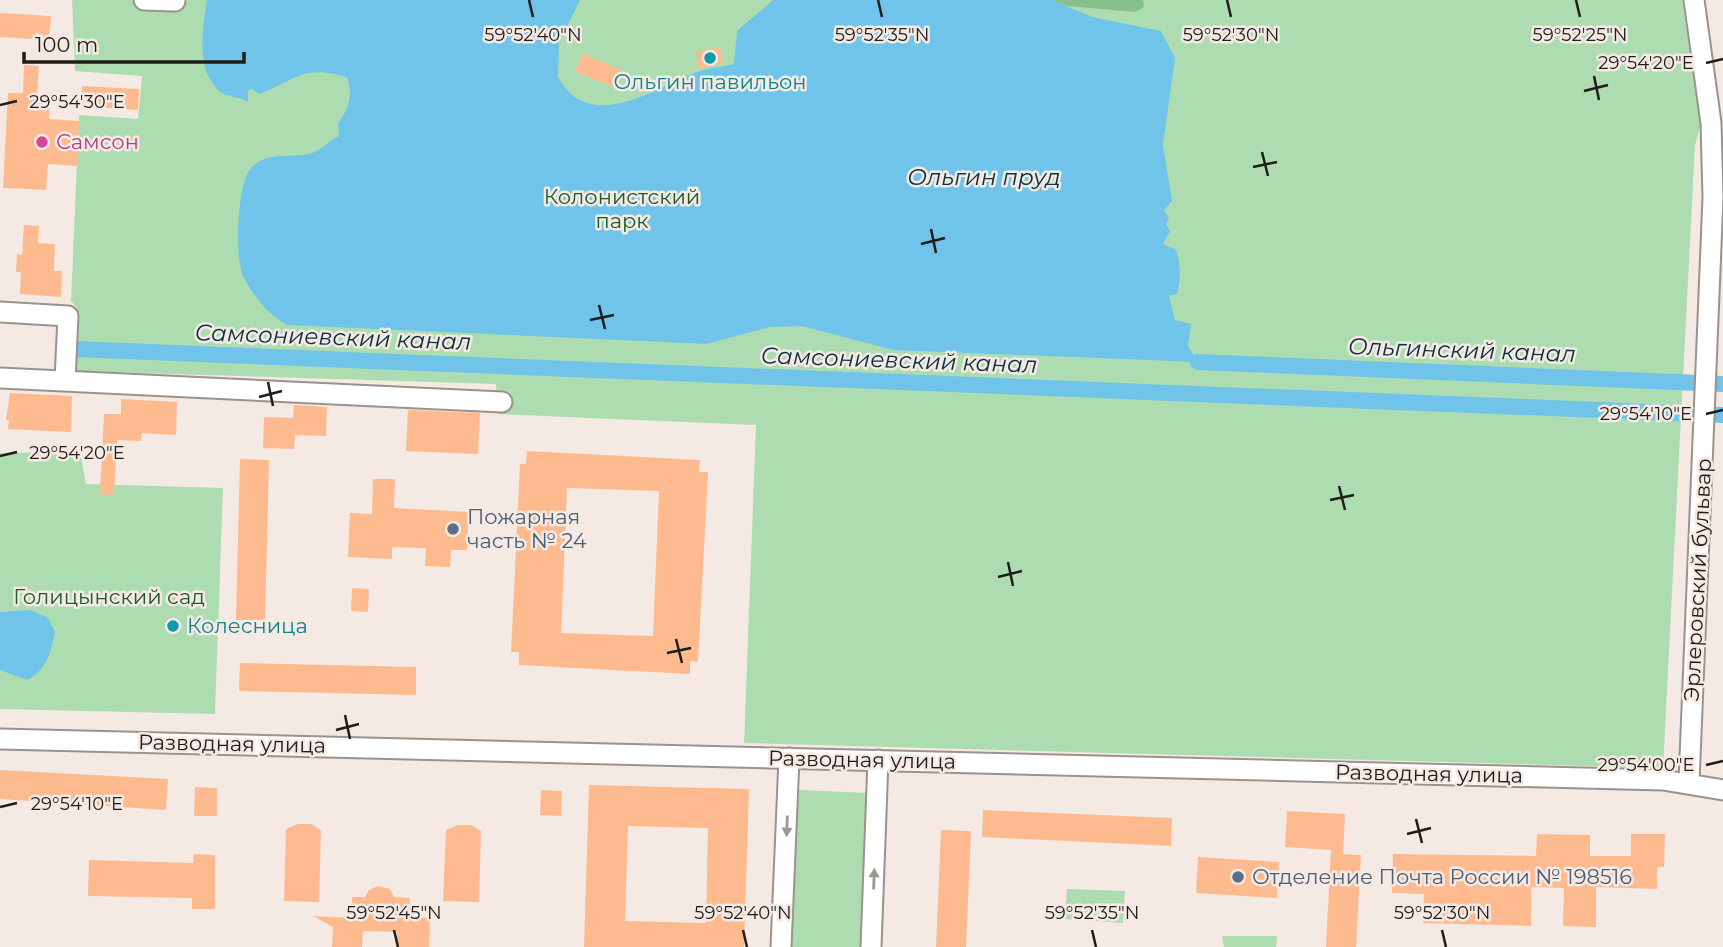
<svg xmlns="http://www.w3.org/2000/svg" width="1723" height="947" font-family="Montserrat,sans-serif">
	<rect width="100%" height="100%" fill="#f4eae3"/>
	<!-- green -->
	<path fill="#aedcb1" d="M72,0h1610l19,124 -6,21 -32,623 -919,-25 12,-318 -259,-11 -1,-30 -421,-13 2,-63 -6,-7 8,-186 59,4 4,-43 -67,-5z
		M80,452l6,32 137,4 -8,226 -215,-5v-256z
		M798,790l72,3 -7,154h-71z
		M1067,889l58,2 -2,32 -58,-4z
		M1222,936h55l-1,11h-52z"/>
	<!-- forest -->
	<path fill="#86c18c" d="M1052,0h91l1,7 -9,5 -68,-6z"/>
	<!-- water -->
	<path fill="#70c4ea" d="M207,0h373l-21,43 -1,34c31,58 98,11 139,-5 11,-4 25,-5 37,-8l3,-33 36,-31h279l40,17 69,14 14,27 -12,87 9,56 -8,9 5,8 -3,6 4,7 -7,13 13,6c5,16 5,28 1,44l-8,2 6,24 16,4 -3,22 10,16 -305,-12 -91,-24 -32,1 -63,17 -420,-19c-18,-10 -33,-28 -43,-47 -10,-19 -7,-94 7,-110 17,-18 41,-9 61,-15 10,-3 17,-13 27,-17l-1,-13c11,-14 15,-28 9,-46 -45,-13 -51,3 -88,17l-7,-5 -4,1v12c-9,-6 -21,-4 -30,-12 -23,-23 -15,-62 -11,-90z
		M30,610l18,8 7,14c-4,20 -9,39 -28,48l-27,-10v-58z"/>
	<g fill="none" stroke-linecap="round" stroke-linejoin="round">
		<!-- canal -->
		<path stroke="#70c4ea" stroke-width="16" d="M73,349l1650,66
			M1198,362l525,22"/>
	</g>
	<!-- building -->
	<path fill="#feba8f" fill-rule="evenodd" d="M0,13l51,3 -2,24 -49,-3z
		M720,47l3,16 -24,6 -3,-17z
		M583,54l41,17 -7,17 -42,-16z
		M24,65l15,1 -2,28 13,1 -1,24 30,2 -2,45 -29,-2 -2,26 -43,-2 5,-95h15z
		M82,86l57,3 -1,21 -57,-4z
		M24,225l15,1 -1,17 17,1 -1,27h8l-1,26 -41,-3 1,-22h-5l1,-18 5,1z
		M10,393l62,3 -1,36 -63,-3 1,-9h-3z
		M121,399l56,3 -1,33 -34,-2 -1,8 -24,-1 -3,55 -14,-1 4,-80h17z
		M294,405l33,2 -1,29 -31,-1 -1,14 -31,-1 1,-31 29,1z
		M408,410l72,3 -2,41 -72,-3z
		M527,451l173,9 -1,12h9l-10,190 -8,-1v13l-171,-9v-13h-8l9,-188h6zM567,488l92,3 -6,145 -92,-3z
		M240,459l29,1 -4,160h-29z
		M373,479h22l-1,29 75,4 -2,38h-16l-1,17 -25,-1 1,-18 -34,-1v12l-44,-2 2,-44 22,1z
		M352,588l17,1 -1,23 -17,-1z
		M240,663l176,4v28l-177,-4z
		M0,770l168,9 -2,31 -166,-11z
		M589,785l160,4 -5,158h-160zM628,826l80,2 -2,95 -81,-2z
		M195,787l22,1v28h-23z
		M541,790l21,1 -1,25 -21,-1z
		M983,810l189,8 -1,28 -189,-9z
		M1287,811l58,3 -2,40 18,1 -5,92h-30l5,-97 -46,-3z
		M298,824h13l10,6 -2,72 -35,-1 2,-72z
		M458,825h13l10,6 -2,71 -36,-1 3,-71z
		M941,830l30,1 -5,116h-30z
		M1537,834l53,1v21h41v-22h34l-1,33h-7v22l-61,-2v40l-33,-1 1,-38 -33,-1v39l-108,-3 1,-29 -32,-1 1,-39 143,2z
		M194,854l21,1v54h-23v-11l-104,-2 1,-36 104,3z
		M1198,857l81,5 -2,36 -81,-5z
		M378,886l12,3 4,8 16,1v19l20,1 -1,29h-33l1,-15 -34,-1 -1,16h-30l1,-20 -20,-11 39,2v-21h13l4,-7z"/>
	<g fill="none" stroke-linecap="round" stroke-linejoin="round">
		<!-- minor casing -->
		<g stroke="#9b928c" stroke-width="23">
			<path id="minor" d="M144,0l31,1
				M0,312l68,4 -3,64
				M0,378l502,24
				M0,739l1663,41 60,10
				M1689,782l24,-585 -2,-74 -17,-123
				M781,947l8,-189
				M871,947l7,-187"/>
		</g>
		<!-- minor -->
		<use href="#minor" stroke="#fff" stroke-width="19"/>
	</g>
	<!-- one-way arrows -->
	<defs><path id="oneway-solid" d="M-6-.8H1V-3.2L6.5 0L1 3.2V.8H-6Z" transform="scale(1.75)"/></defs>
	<g fill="#9b9998">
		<use href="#oneway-solid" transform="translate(787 826) rotate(92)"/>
		<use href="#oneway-solid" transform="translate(874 879) rotate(-88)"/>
	</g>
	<!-- ticks -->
	<path fill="none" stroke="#201c1a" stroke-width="2.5" d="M529,0l4,17M878,0l4,17M1227,0l4,17M1576,0l4,17M1706,63l17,-4M1594,76l5,24M1584,91l24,-6M0,105l17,-4M1262,152l6,24M1253,167l24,-5M931,229l5,24M921,244l24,-6M599,305l6,24M590,320l24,-5M268,382l5,24M259,397l23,-6M1706,414l17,-4M0,456l17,-4M1339,486l6,24M1330,500l24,-5M1008,562l5,24M998,577l24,-6M676,639l6,24M667,653l24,-5M345,715l5,24M336,730l23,-6M1706,765l17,-4M0,807l17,-4M1416,819l6,24M1407,834l24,-6M394,930l4,17M743,930l4,17M1092,930l4,17M1442,930l4,17"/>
	<!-- markers -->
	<g fill="#0f9aa8" stroke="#f4eae3" stroke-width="2.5">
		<circle cx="710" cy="58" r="7"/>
		<circle cx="173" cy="626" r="7"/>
	</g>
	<circle fill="#d1479c" stroke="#f4eae3" stroke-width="2.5" cx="42" cy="142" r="7"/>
	<g fill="#5c6f8a" stroke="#f4eae3" stroke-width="2.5">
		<circle cx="453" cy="529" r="7"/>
		<circle cx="1238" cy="877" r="7"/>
	</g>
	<g text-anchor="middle" stroke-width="5" stroke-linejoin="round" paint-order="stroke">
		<!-- culture labels -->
		<g font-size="21" fill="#0d838f" stroke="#f4eae3">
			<text x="710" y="89">Ольгин павильон</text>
			<text x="187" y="633" text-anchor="start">Колесница</text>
		</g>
		<!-- hotel labels -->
		<g font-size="21" fill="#b23c85" stroke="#f4eae3" text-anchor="start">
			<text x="56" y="149">Самсон</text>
		</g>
		<!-- park labels -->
		<g font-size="21" fill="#1d5a28" stroke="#f4eae3">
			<text x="622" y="204">Колонистский<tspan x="622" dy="24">парк</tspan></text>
			<text x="109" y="604">Голицынский сад</text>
		</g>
		<!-- service labels -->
		<g font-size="21" fill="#4e5e75" stroke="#f4eae3" text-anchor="start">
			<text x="467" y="524">Пожарная<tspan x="467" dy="24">часть № 24</tspan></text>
			<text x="1252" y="884">Отделение Почта России № 198516</text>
		</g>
		<!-- street labels -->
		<g font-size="21" fill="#201c1a" stroke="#f4eae3">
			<text transform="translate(1698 580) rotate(-87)" y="7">Эрлеровский бульвар</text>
			<text transform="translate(232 744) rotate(1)" y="7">Разводная улица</text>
			<text transform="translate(862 760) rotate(1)" y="7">Разводная улица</text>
			<text transform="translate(1429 774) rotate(1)" y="7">Разводная улица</text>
		</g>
		<!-- water labels -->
		<g font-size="23" font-style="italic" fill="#093140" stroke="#f4eae3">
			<text x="984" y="185">Ольгин пруд</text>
			<text transform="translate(333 337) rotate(2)" y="8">Самсониевский канал</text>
			<text transform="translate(1462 350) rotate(2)" y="8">Ольгинский канал</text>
			<text transform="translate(899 360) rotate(2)" y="8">Самсониевский канал</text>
		</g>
	</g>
	<g font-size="18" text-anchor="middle" fill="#201c1a" stroke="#f4eae3" stroke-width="5" stroke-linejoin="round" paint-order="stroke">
		<text x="533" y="41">59°52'40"N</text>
		<text x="882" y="41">59°52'35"N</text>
		<text x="1231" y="41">59°52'30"N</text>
		<text x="1580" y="41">59°52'25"N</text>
		<text x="1646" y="69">29°54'20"E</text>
		<text x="77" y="108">29°54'30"E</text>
		<text x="1646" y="420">29°54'10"E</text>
		<text x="77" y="459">29°54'20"E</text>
		<text x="1646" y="771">29°54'00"E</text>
		<text x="77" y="810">29°54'10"E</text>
		<text x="394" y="919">59°52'45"N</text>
		<text x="743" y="919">59°52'40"N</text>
		<text x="1092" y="919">59°52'35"N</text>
		<text x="1442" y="919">59°52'30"N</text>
	</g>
	<!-- scale -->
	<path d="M24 52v10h220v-10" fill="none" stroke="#201c1a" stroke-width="3.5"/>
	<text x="35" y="52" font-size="21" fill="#201c1a" stroke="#f4eae3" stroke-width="5" paint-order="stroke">100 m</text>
</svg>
